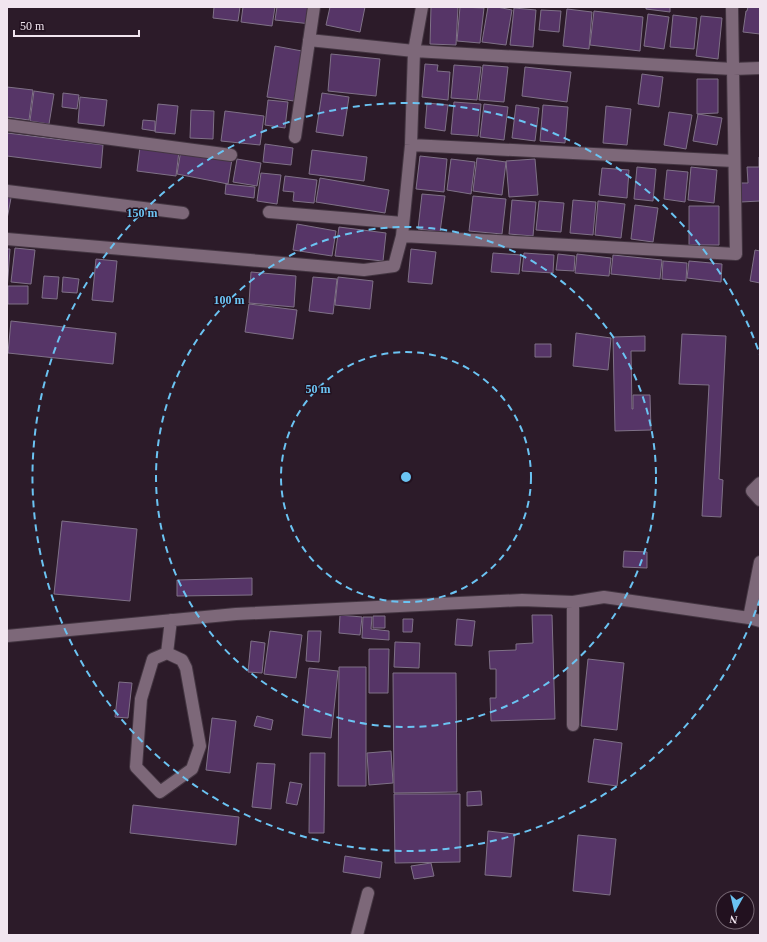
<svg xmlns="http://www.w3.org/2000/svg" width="767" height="942" font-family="'Times New Roman',serif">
	<rect width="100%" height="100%" fill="#2c1b29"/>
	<!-- building -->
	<path fill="#563567" stroke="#7f7187" d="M214,7h26l-2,14 -25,-3z
		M243,7h32l-3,19 -31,-4z
		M277,7h36l-2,17 -36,-4z
		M330,7h35l-5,25 -34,-7z
		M431,7h27l-2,38 -26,-1z
		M460,7l24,1 -4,35 -23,-2z
		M488,7h9l15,3 -6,35 -24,-3z
		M646,7h24v5l-24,-3z
		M748,7h12v27l-17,-2 3,-21h1z
		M514,8l22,2 -3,37 -23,-2z
		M567,9l25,3 -3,37 -26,-3z
		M541,10l20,1 -2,21 -20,-2z
		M594,11l49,6 -3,34 -50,-6z
		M648,14l21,3 -5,32 -20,-3z
		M673,15l24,3 -3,31 -24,-2z
		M701,16l21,2 -4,41 -22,-3z
		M275,46l27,5 -8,50 -27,-4z
		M331,54l49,5 -4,37 -48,-5z
		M425,64l13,1 -1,6 13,1 -2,28 -26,-3z
		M454,65l27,2 -4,33 -26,-2z
		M483,65l25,2 -4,35 -25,-2z
		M525,67l46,5 -4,30 -45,-6z
		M642,74l21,3 -4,30 -21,-3z
		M697,79h21v34l-21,1z
		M7,87l26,3 -4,30 -22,-3z
		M34,91l20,3 -5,30 -19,-3z
		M63,93l16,2 -2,14 -15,-2z
		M322,93l27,4 -6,39 -27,-4z
		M80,97l27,3 -3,26 -26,-3z
		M268,100l20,2 -3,26 -20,-3z
		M454,102l27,2 -3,32 -27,-2z
		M427,103l21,2 -3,26 -20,-3z
		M158,104l20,2 -3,28 -20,-2z
		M484,104l24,3 -4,33 -24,-3z
		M516,105l23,3 -4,33 -23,-3z
		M543,105l25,2 -3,36 -25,-2z
		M606,106l25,3 -4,36 -24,-2z
		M191,110l23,1 -1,28 -23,-1z
		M225,111l39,5 -4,29 -39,-4z
		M669,112l23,3 -6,34 -22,-4z
		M698,114l24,4 -5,27 -24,-4z
		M143,120l12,1v10l-13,-2z
		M7,133l96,12 -2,23 -94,-12z
		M265,144l28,4 -2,17 -28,-3z
		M140,147l39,4 -3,25 -39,-5z
		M181,150l51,9 -4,25 -51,-10z
		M312,150l55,7 -3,24 -55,-7z
		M420,156l27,3 -3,33 -28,-3z
		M759,157h1v44l-19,1 -1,-19h8l-1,-16h12z
		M477,158l29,4 -4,33 -29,-4z
		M237,159l24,4 -4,23 -24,-4z
		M451,159l24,3 -4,32 -24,-4z
		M535,159l3,36 -29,2 -3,-36z
		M637,167l19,2 -3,32 -19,-2z
		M691,167l26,3 -3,33 -26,-3z
		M602,168l27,2 -2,28 -28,-3z
		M667,170l21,2 -3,30 -21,-3z
		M261,173l20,2 -4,29 -20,-3z
		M285,176l32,4 -3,23 -21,-2 1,-9 -11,-1z
		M320,178l69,12 -4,23 -69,-11z
		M226,184l29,3 -1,11 -29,-4z
		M422,194l23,2 -5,36 -22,-3z
		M473,196l33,3 -4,35 -33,-3z
		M7,197l4,1 -4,21z
		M512,200l24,2 -3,34 -24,-2z
		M573,200l23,2 -3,33 -23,-2z
		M539,201l25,2 -3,29 -25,-2z
		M598,201l27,3 -4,34 -26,-3z
		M635,205l23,3 -5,34 -22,-3z
		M689,206h30v39h-30z
		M297,224l39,7 -4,25 -39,-6z
		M339,227l47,6 -3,28 -48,-5z
		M15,248l20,2 -4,34 -20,-2z
		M7,249h3l-3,42z
		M411,249l25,3 -4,32 -24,-2z
		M755,250l5,1v32l-10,-2z
		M493,253l28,2 -2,19 -28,-2z
		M524,253l30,2 -1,18 -31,-2z
		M558,254l17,2 -1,15 -18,-1z
		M577,254l34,4 -2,18 -34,-3z
		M613,255l49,5 -2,19 -49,-5z
		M96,259l21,2 -4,41 -21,-2z
		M663,261l24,2 -1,18 -24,-2z
		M689,261l33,3 -1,18 -34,-4z
		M251,272l45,4 -2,31 -45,-4z
		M44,276l15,1 -2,22 -15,-1z
		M63,277l16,2 -2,14 -15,-1z
		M313,277l24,2 -4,35 -24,-3z
		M338,277l35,4 -3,28 -35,-4z
		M8,286h20v18h-20z
		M249,304l48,6 -4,29 -48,-7z
		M11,321l105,12 -3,31 -105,-11z
		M576,333l35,5 -3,32 -35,-4z
		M682,334l44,2 -7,143 4,1 -2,37 -19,-1 7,-131 -30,-1z
		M645,336v15h-14l1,58h1v-14h17l1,35 -36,1 -2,-94z
		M535,344h16v13h-16z
		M62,521l75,8 -7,72 -76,-7z
		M624,551l23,1v16l-24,-1z
		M252,578v17l-75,1v-16z
		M340,615l22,2 -2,18 -21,-2z
		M532,615h20l3,104 -64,2 -1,-23h6v-29h-6l-1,-18 27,-1v-6l17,-1z
		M373,616h12v12h-12z
		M363,617h9l-1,12 18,2v9l-27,-2z
		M403,619h10l-1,13h-9z
		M457,619l18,2 -3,25 -17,-1z
		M270,631l32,4 -6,43 -32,-4z
		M308,631h13l-2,31 -13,-1z
		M251,641l14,2 -3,30 -14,-1z
		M395,642l25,1 -1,25 -25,-1z
		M369,649h20l-1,44h-19z
		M588,659l36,4 -7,67 -36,-4z
		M339,667h27v119h-28z
		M309,668l29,3 -7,67 -29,-3z
		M393,673h63l1,119 -63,1z
		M119,682l13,1 -4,35 -13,-1z
		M257,716l16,4 -2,10 -17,-4z
		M212,718l24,3 -6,52 -24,-3z
		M594,739l28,4 -5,43 -29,-4z
		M391,751l2,32 -24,2 -2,-32z
		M310,753h15l-1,80h-15z
		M257,763l18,1 -4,45 -19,-2z
		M290,782l12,2 -5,21 -11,-2z
		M481,791l1,14 -15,1v-14z
		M394,794h66v68l-65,1z
		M133,805l106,12 -3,28 -106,-12z
		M488,831l27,3 -4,43 -26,-2z
		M578,835l38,4 -6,56 -37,-4z
		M345,856l37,6 -2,16 -37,-6z
		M431,863l3,13 -20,3 -3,-13z"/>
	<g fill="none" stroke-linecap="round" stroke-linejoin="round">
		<!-- minor casing -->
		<g stroke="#443642" stroke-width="14">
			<path id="minor" d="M309,40l105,11 319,18 27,-1
				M7,125l224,30
				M295,137l19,-130
				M411,145l323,16
				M7,191l176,22
				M269,212l134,11
				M402,236l334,18 -4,-247
				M7,239l357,31 30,-4 8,-30 9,-91 3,-94 8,-44
				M760,483l-8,8 8,9
				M573,602v123
				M749,618l11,-56
				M7,636l229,-22 286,-14 51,2 31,-5 145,21 11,3
				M167,653l-14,6 -12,40 -5,68 24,25 32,-23 8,-23 -14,-78 -4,-8 -15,-7 4,-33
				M357,935l11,-42"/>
		</g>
		<!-- minor -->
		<use href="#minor" stroke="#7d6879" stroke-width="12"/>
	</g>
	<!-- distance rings -->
	<g fill="none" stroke="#6bc3f2" stroke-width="2" stroke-dasharray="7 5">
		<circle cx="406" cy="477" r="125"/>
		<circle cx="406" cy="477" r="250"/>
		<path d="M760 599A374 374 0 1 1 760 355"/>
	</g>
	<circle cx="406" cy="477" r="6" fill="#6bc3f2" stroke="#22111f" stroke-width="2"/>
	<g font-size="12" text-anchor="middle" font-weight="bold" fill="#6bc3f2" stroke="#22111f" stroke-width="3" stroke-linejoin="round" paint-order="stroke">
		<text x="142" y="217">150 m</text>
		<text x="229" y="304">100 m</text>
		<text x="318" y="393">50 m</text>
	</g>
	<!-- border -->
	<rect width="767" height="942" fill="none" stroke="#f1e5ef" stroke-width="16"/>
	<!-- north arrow -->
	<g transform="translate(735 910) rotate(188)"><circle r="19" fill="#22111f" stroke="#756672"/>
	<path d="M0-3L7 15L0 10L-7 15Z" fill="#6bc3f2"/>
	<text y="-6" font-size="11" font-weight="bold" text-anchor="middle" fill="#f1e5ef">N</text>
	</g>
	<!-- scale -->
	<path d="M14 30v6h125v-6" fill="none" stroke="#f1e5ef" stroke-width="2"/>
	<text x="20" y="30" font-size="12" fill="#f1e5ef" stroke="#22111f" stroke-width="3" paint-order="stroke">50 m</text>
</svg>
